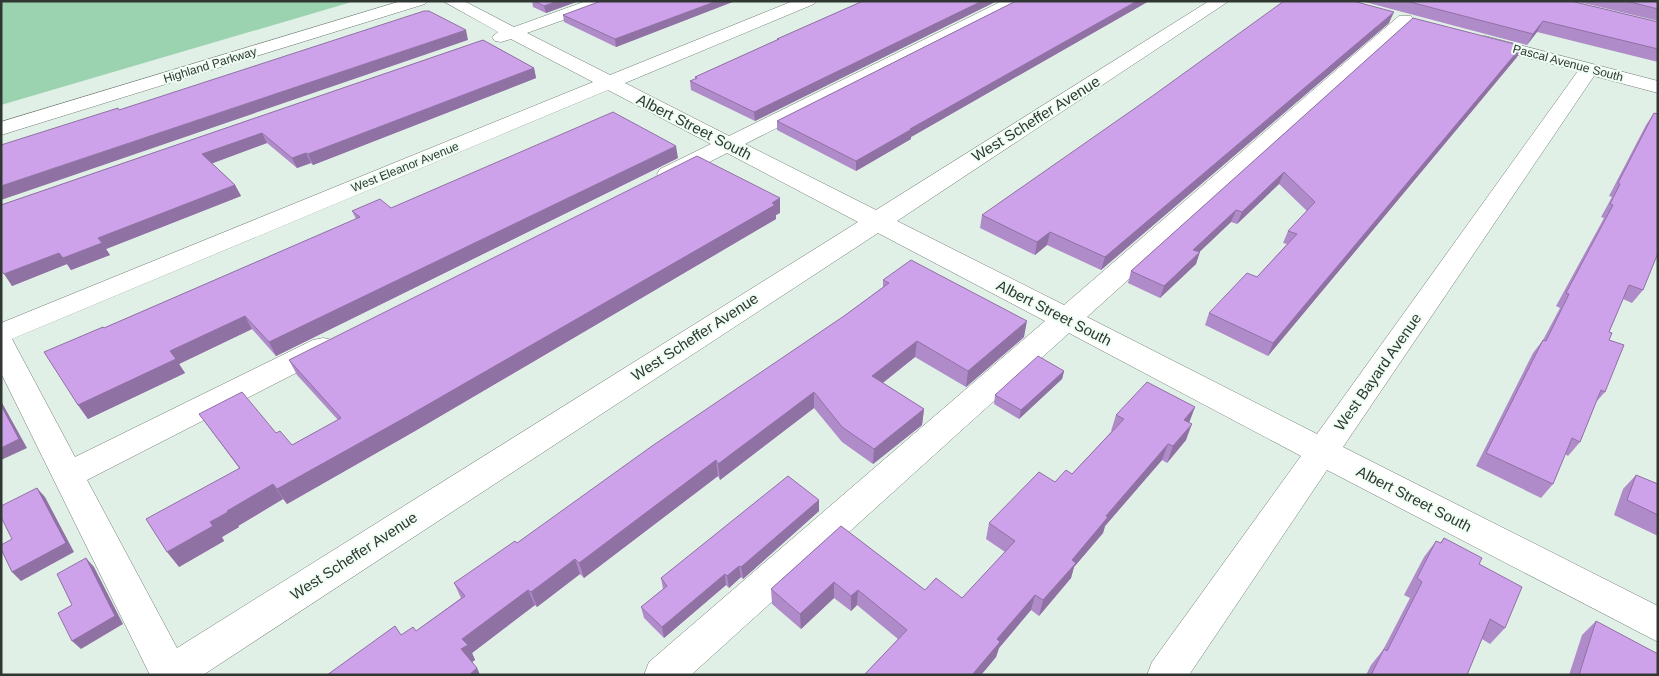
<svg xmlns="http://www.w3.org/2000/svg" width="1659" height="676" font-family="Arial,sans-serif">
	<rect width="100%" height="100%" fill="#e1f0e6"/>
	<!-- green -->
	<path fill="#9bd2b0" d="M1,1h354l-354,104z"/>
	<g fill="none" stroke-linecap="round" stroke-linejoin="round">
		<!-- minor casing -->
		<g stroke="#717e76" stroke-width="1">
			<path id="minor" d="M401,1h26l-2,3 -424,131v-13z
				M443,1h21l50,26 72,-26h24l-2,3 -81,29 83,42 183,-74h23l-2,3 -189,79 104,53 273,-135h21l-2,3 -276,140 131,66 333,-209h20l-332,220 167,84 335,-289h12l2,4 -2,4 -324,293 230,117 261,-363 -99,-26 -3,-4 3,-4 6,-1 173,45v12l-64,-17 -251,371 315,159v36l-331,-172 -138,205h-42l5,-13 149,-206 -232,-123 -378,342h-47l5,-13 396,-341 -167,-88 -675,442h-53l-149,-302v-50l592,-241 -82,-43 -10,3 -6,-1 -3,-4 6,-5zM608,90l103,54 -51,25 -3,5 3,5 8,2 8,-2 51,-26 131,69 -681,426 -90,-168 246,-126 4,-7 -4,-7 -10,-2 -10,2 -238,117 -63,-118z"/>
		</g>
		<!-- minor -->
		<use href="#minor" fill="#fff" fill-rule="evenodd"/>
	</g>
	<!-- wall -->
	<path fill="#b08bc9" d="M532,1h47l-33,12 -13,-6z
		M735,1l-119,46 -52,-25 -1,-7z
		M863,1h134l-242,120 -64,-31 -1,-9 5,-2v-2l82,-37v-1z
		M1016,1h133l-238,136v2l-55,32 -79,-41v-9z
		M1361,1h210l87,21v40l-121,-30 -10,13z
		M1575,1h83v20z
		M1413,18l104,39 -249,299 -63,-31 4,-12 48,-36 30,-33 -4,-1 5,-12 19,-20 -28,-27 -42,40 -6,-2 -32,30 -3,12 -36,34 -32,-15 3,-12z
		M1389,23l-288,247 -54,-25 -12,10 -55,-27 2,-13z
		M483,40l51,28 2,10 -223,87 -2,-2 -14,5 -30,-25 -55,20 23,22 6,11 -135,53 4,6 -39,15 -4,-6 -55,22 -11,-81z
		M1654,113l-11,177 -11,13 -9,-4 -14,33v8l-4,52 -9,10 -16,40 -12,14 -3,-2 -12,30 -12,14 -65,-32 57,-113 10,-13 17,-32 -4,-2 48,-88 -3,-1 11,-20 -3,-1 37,-71z
		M678,158l-402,198 -24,-27 -73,35 6,9 -97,46 -10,-14 26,-77 252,-109 -4,-8 39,-3z
		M780,213l-4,2v4l-361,212 -128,73 -4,-5 -45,27 1,1 -17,10 2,4 -45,26 60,-99 -40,-54 77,19 16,12 46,-25 -41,-45 -8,-15z
		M883,280l141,57 -58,50 -51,-30 -32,26 41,26 -2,16 -49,39 -31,-22 -28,-34 -94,72 -2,-4 -134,102 -4,-4 -43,33 -2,-2 -63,48 3,7 -3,2 5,6 3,7h-153l74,-40 15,-4 45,-33 -7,-15 63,-40 327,-227 39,-29z
		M1064,371l-2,8 -43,40 -25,-15 1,-9z
		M1195,407l-6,15 -3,18 -19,23 -5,-3 -57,66 -2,7 -29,34 -3,11 -32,38 -8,-6 -32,38 -3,9 -15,18h-117l34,-36 -41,-34 -6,6 -17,-13 -33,31 -29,-25 -1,-15 70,-63 84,64 37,8 43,-46 -19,-13 3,-16 66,-41 17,-8 40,-43h-1l5,-16z
		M1636,475l22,9v52l-44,-21 9,-26z
		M819,500v11l-76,68 -2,-2 -12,11 -3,-3 -62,53 -20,-20 -3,-11 22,-18 -2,-11z
		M1444,538l35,26 26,64 -15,16 -8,-5 -15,36h-101l5,-10 12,-15 27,-52 -6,-3 20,-38 12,-16 4,2z
		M1596,621l62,54h-89l13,-40z"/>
	<!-- shaded-wall -->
	<path fill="#9071a4" d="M558,1h21l-33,12 -2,-7z
		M717,1h18l-119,46 -1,-8z
		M982,1h15l-242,120 -1,-9z
		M1137,1h12l-238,136v2l-55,32v-10l54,-32z
		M1394,12l-5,11 -288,247 4,-13z
		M1543,21l-6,11 -10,13 6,-11z
		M466,30l2,10 -467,160v-14z
		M1522,46l-5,11 -249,299 5,-13z
		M534,68l2,10 -223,87 -5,-11z
		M262,133l5,10 -59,22 -6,-11z
		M676,146l2,12 -402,198 -7,-14z
		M306,153l5,10 -14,5 -5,-10z
		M1284,172l-5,12 -42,40 5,-12z
		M235,185l6,11 -135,53 4,6 -39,15 -8,-12 35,-20z
		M780,198v15l-4,2v4l-361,212 -128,73 -10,-15z
		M1236,210l-5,12 -42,40 4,-12z
		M1050,232l-3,13 -12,10 2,-13z
		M1200,252l-4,12 -36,34 4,-12z
		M59,253l8,11 -55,22 -8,-12z
		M245,316l7,13 -73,35 6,9 -97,46 -10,-14 92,-54z
		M1027,321l-3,16 -58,50 2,-16z
		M917,341l-2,16 -44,35 1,-16z
		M1064,371l-2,8 -43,40 2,-9z
		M814,392v16l-94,72 -2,-16z
		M1,401l26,47 -26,12z
		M1195,407l-6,16 -5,-3z
		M924,409l-2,16 -49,39 1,-15z
		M1192,424l-6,16 -19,23 6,-17z
		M1168,444l-6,16 -57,66 -2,7 -29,34 -3,11 -32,38 4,-16 29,-40 34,-44z
		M716,460l2,16 -134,102 -5,-15z
		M273,484l10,15 -45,27 -11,-15z
		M37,488l8,9 29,55 -53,29 -9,-9z
		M819,500v11l-76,68 -2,-12z
		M228,512l11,15 -17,10 2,4 -45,26 -12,-15 43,-30z
		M86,558l8,9 29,57 -42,25 -9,-8z
		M575,559l5,15 -43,33 -6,-15z
		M739,566l2,11 -12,11 -2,-12z
		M725,574l1,11 -62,53 -2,-11z
		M834,582v16l-33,31 -1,-15z
		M528,590l7,15 -63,48 3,7 -6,4 -8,-15 1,-10z
		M858,590l-1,15 -6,6v-15z
		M1035,595l-4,15 -32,38 -3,9 -15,18h-9l25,-36z
		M477,668l3,7h-11z"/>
	<!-- building -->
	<path fill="#cda2ea" stroke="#9071a4" d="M534,1h24l-14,5z
		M601,1h116l-102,38 -52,-24z
		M863,1h119l-228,111 -64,-31 7,-3 -2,-1 84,-38h-2z
		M1016,1h121l-227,128h2l-56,32 -79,-40z
		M1284,1h69l41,11 -289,245 -55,-25 -13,10 -55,-27 169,-118z
		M1406,1h165l87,21v27l-115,-28 -10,13z
		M1626,1h32v8z
		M424,11h5l37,19 -465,156v-41l117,-37 1,2z
		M1413,18l109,28 -249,297 -64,-30 38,-40 10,4 40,-43 -9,-3 27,-29 -31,-30 -42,40 -6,-2 -43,40 7,2 -36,34 -33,-15z
		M483,40l51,28 -226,86 -2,-1 -14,5 -30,-25 -60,21 33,31 -137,53 4,5 -39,15 -4,-5 -55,21 -3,-4v-65z
		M613,112l63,34 -407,196 -24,-26 -75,35 6,8 -98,46 -34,-53 59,-25 1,1 256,-111 -8,-6 28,-12 11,9z
		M1654,113l4,1v139l-15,37 -14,-5 -20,47 3,1 -3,7 15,5 -19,47 -4,-2 -21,52 -8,-4 -19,46 -67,-31 57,-113 3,1 23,-47 -3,-1 47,-88 -3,-1 10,-20 -2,-1z
		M697,156l83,42 -8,5 3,2 -367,211 -131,73 -4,-5 -46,27 1,1 -18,10 3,4 -46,26 -21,-33 94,-51 -41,-54 43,-22 34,41 4,-2 12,14 49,-27 -52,-58z
		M911,260l116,61 -59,50 -51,-30 -45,35 52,33 -50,40 -32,-22 -28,-35 -96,72 -2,-4 -137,103 -4,-4 -44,33 -3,-2 -66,49 6,6 -7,4 16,19 -8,7h-142l68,-49 6,9 12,-8 3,4 49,-35 -11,-13 61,-42 2,2 135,-97 192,-130 45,-33 -6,-3z
		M1038,356l26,15 -43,39 -26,-15z
		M1147,382l48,25 -11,13 8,4 -19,22 -5,-2 -62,72 2,1 -36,43 4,3 -33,37 -8,-5 -38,44 3,3 -28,33h-108l43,-45 -49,-40 -7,6 -17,-14 -34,32 -29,-25 70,-63 84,64 11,-12 26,20 53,-57 -26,-18 50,-51 16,10 11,-12 6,4 52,-55 -8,-4z
		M1,405l18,34 -18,9z
		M1636,475l22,9v31l-31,-15z
		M788,476l31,24 -78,67 -2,-1 -12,10 -2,-2 -63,53 -21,-20 26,-21 -6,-8z
		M37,488l29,55 -54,29 -11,-23v-4l11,-6 -11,-22v-11z
		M1444,538l38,20 -3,6 43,23 -17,41 -15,-9 -23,56h-96l13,-26 3,2 35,-69 -5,-4 19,-37 5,2z
		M86,558l29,58 -43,25 -14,-28 14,-8 -15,-31z
		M1596,621l62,33v21h-79z"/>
	<g text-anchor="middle" stroke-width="4" stroke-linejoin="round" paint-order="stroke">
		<!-- far-street labels -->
		<g font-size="12" fill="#303632" stroke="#eefef3">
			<text transform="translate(1568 63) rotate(15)" y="4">Pascal Avenue South</text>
			<text transform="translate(210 65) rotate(-17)" y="4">Highland Parkway</text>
			<text transform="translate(405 167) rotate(-22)" y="4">West Eleanor Avenue</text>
		</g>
		<!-- street labels -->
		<g font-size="15" fill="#303632" stroke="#eefef3">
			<text transform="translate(1036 119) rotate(-32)" y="5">West Scheffer Avenue</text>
			<text transform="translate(694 127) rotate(27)" y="5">Albert Street South</text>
			<text transform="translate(1054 313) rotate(27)" y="5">Albert Street South</text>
			<text transform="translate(695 337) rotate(-33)" y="5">West Scheffer Avenue</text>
			<text transform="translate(1378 372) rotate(-55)" y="5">West Bayard Avenue</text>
			<text transform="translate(1414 499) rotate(27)" y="5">Albert Street South</text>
			<text transform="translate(354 556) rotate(-33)" y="5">West Scheffer Avenue</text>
		</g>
	</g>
	<!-- border -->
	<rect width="1659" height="676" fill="none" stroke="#303632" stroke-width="5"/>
</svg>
